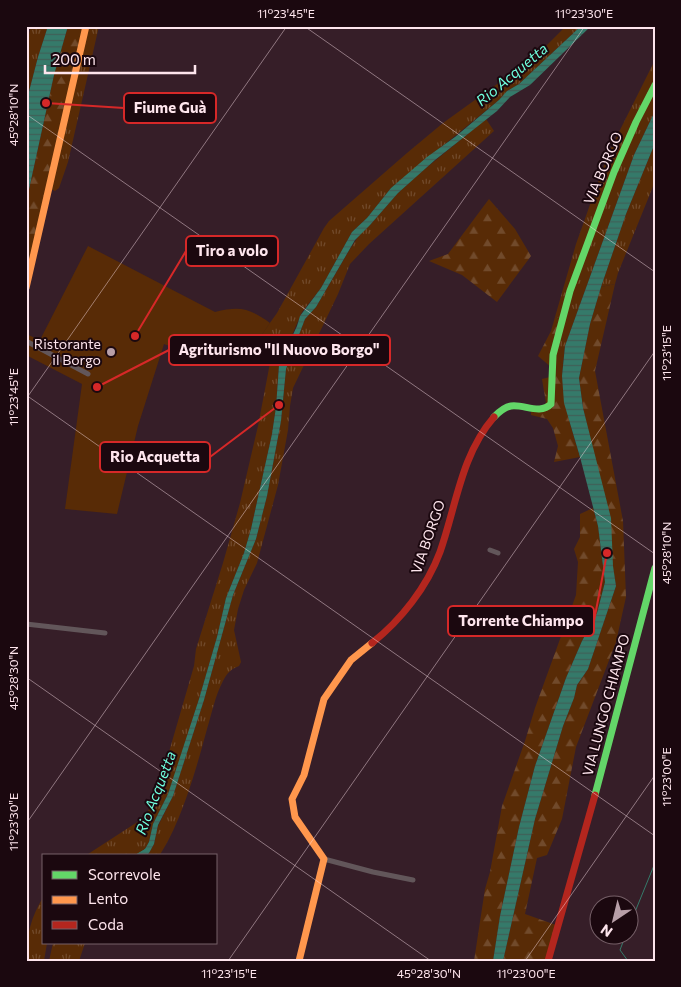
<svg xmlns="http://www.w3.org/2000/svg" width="681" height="987" font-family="Commissioner,sans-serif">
	<defs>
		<pattern id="grass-tufts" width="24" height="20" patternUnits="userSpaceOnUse" patternTransform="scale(1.25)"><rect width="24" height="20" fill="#582b06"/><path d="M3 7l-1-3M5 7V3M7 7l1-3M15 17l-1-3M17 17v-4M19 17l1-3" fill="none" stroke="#714a2b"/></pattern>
		<pattern id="forest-firs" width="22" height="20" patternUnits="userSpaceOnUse" patternTransform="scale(1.25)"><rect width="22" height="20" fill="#582b06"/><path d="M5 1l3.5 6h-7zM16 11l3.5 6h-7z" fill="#714a2b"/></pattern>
		<pattern id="water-rules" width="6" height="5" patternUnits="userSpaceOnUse" patternTransform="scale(1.25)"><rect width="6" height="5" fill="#357a6a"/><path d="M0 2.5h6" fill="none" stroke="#406058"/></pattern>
	</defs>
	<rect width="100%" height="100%" fill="#361e28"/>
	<!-- grass -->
	<path fill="url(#grass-tufts)" d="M31,26h17l-10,31 -12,46v-56z
		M85,26h14l-31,136 -9,26 -4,3 -7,-3z
		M566,26h15l-62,58 -12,7 -8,9 -108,88 -24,30 -15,14 -31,56 -19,24 -23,53 -3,42 -4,27 -21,95 -7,24 -18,45 -9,39 -18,62 -23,73 -8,22 -15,30 -4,18 -4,7 -10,7h-50l57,-37 8,-11 10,-25 34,-117 2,-17 27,-86 17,-60 18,-77 12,-63 3,-9 -21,-6 25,-35 47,-85 5,-7 78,-68 36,-30 93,-67z
		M655,60v51l-21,44 -69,191 -2,18 -8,-5 10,-39 -10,-3 21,-73 32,-90z
		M486,119l8,12 -125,113 -19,20 -12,30 -45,94 -3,18 -2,24 -10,55 -21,78 -13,27 -6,19 -4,21 7,32 -2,4c-8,3 -12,7 -16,15 -8,15 -11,32 -16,48 -10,37 -26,95 -48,127h-13l3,-3 5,-9 4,-18 15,-30 31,-96 29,-105 23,-56 11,-43 14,-75 5,-52 19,-50 11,-12 34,-58 10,-15 10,-9 28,-32 22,-20z
		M655,143v37l-3,9 -34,84 -3,11 -14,3 25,-73z
		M44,896v47h3l-3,18h-18c0,-24 5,-45 18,-65z
		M53,943h32l-6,18h-30z"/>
	<!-- forest -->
	<path fill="url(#forest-firs)" d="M68,26h17l-59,261v-84l28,-128z
		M489,199l26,30 16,27 -34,46 -35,-27 -33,-14 19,-7z
		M615,284l-20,87 28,150 3,76 -10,45 -40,105 -14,72 -15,36 -10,3 -12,56 31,11 -11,36h-42l32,-142 28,-93 11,-28 3,-13 11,-16 28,-83 -21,-127 -12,-51 -4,-30 11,-54 11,-37z
		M555,317l10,3 -10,38 8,6c-3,31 8,63 17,93l-26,5 4,-16 -5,-18 -6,-9 -16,-4v-7l7,2 8,-7 -4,-24 8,-2 1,-10 -13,-11 13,-25z
		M593,508l5,18 7,56 -8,31 -15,28 -16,37 -31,88 -16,61 -19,89 -7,45h-19l11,-72 5,-17 12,-66 23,-65 10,-33 41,-113 2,-33 -4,-13 6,-12v-23z"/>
	<!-- green -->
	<path fill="#582b06" d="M88,246l127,66c25,-6 34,-4 55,11l-26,37h-37l-43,-16 -26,82 -21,88 -52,-5 17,-125 -56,-29v-21l14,6z"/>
	<!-- water -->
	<path fill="url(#water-rules)" d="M48,26h20l-14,49 -28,128v-100l12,-46z
		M581,26h10l-61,59 -20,12 -13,14 -62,49 -37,33 -28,32 -15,15 -39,67 -11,12 -19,50 -5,52 -14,75 -11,43 -23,56 -29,105 -31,96 -15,29 -4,19 -5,9 -3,3h-11l10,-7 4,-7 4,-18 15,-30 31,-95 18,-62 9,-39 18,-45 7,-24 21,-95 4,-27 3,-42 18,-39 3,-10 21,-28 31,-56 15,-14 24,-30 36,-31 28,-20 44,-37 8,-9 12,-7z
		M655,111v32l-29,71 -25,73 -11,37 -11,54 4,30 28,110 2,48 3,20 -28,83 -11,16 -3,13 -11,28 -28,93 -32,142h-10l7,-45 19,-89 16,-61 31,-88 16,-37 15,-28 8,-31 -7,-56 -18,-69 -16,-54 -2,-27 3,-30 69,-191z"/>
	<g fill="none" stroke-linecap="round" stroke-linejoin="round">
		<!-- stream -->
		<path stroke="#357a6a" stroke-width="1" d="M134,856l12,-7
			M628,929l27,-66
			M626,934l-6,16 8,11"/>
		<!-- street -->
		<path stroke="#62565a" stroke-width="5" d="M26,341l62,33
			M490,550l8,3
			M26,624l79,9
			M324,859l49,13 40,8"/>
		<!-- fast -->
		<path stroke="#63d668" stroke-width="7" d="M494,417c4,-4 10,-10 17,-11 13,-2 29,9 40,-2l2,-49 17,-64 44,-119 22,-50 19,-37
			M595,795l60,-227"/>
		<!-- slow -->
		<path stroke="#ff974d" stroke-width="7" d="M26,288l60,-262
			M299,961l25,-102 -29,-42 -3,-18 12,-24 20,-76 27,-39 21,-17"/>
		<!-- jam -->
		<path stroke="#b3261e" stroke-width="7" d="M372,643c29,-23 55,-56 68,-91 16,-45 21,-97 54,-135
			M548,961l47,-166"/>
	</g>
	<!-- ticks -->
	<path fill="none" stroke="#fee5ed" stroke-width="1" stroke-opacity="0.45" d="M304,26l351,246M26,114l629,440M26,395l629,441M26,399l261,-373M26,677l405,284M26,824l559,-798M26,959l3,2M228,961l427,-610M525,961l130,-186"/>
	<!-- markers -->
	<circle fill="#b89fa8" stroke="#1b080f" stroke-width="2" cx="111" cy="352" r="5"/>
	<g text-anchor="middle" stroke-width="4" stroke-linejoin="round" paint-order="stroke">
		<!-- street labels -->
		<g font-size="14" fill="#fee5ed" stroke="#1b080f">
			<text transform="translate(603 168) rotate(-67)" y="5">VIA BORGO</text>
			<text transform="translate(428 537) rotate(-71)" y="5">VIA BORGO</text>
			<text transform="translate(606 705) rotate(-75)" y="5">VIA LUNGO CHIAMPO</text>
		</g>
		<!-- poi labels -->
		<g font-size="14" fill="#fee5ed" stroke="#1b080f" text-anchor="end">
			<text x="101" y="349">Ristorante<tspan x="101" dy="16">il Borgo</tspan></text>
		</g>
		<!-- water labels -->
		<g font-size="15" font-style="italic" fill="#6ffedd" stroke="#1b080f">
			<text transform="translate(512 75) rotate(-40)" y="5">Rio Acquetta</text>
			<text transform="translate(156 793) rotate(-69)" y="5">Rio Acquetta</text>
		</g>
	</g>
	<!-- callouts -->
	<path fill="none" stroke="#d62828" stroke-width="2" d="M46 103L124 108M135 336L186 251M97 387L169 350M279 405L210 457M607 553L594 621"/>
	<g fill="#d62828" stroke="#1b080f" stroke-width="2">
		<circle cx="46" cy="103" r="5"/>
		<circle cx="135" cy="336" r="5"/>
		<circle cx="97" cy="387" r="5"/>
		<circle cx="279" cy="405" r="5"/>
		<circle cx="607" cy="553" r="5"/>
	</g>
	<g fill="#1b080f" stroke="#d62828" stroke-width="2">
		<rect x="124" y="93" width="92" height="30" rx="5"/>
		<rect x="186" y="236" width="92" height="30" rx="5"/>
		<rect x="169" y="335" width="221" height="30" rx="5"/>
		<rect x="100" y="442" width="110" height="30" rx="5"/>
		<rect x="448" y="606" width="146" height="30" rx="5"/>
	</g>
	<g font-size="15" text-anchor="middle" font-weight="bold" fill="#fee5ed">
		<text x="170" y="113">Fiume Guà</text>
		<text x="232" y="256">Tiro a volo</text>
		<text x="279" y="355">Agriturismo "Il Nuovo Borgo"</text>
		<text x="155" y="462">Rio Acquetta</text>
		<text x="521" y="626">Torrente Chiampo</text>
	</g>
	<!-- border -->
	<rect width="681" height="987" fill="none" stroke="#1b080f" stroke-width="55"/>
	<!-- legend -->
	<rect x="42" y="854" width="175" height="90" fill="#1b080f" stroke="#766068"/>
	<rect x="52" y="871" width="25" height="8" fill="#63d668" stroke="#766068"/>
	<text x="88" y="880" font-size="15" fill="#fee5ed">Scorrevole</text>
	<rect x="52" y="896" width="25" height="8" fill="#ff974d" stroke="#766068"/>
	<text x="88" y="904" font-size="15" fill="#fee5ed">Lento</text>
	<rect x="52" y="921" width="25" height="8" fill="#b3261e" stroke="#766068"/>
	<text x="88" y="930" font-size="15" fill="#fee5ed">Coda</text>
	<!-- north arrow -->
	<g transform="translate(614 920) rotate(215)"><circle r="24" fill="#1b080f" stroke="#766068"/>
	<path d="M0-4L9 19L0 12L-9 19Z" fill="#b89fa8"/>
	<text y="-8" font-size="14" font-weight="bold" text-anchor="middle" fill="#fee5ed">N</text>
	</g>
	<!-- scale -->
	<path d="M45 65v8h150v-8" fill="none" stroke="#fee5ed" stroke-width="2.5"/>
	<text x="52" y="65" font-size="15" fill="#fee5ed" stroke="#1b080f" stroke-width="4" paint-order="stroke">200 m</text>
	<rect x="28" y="28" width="626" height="932" fill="none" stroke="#fee5ed" stroke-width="2"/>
	<g font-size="12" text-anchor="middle" fill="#fee5ed">
		<text x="286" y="18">11°23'45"E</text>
		<text x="584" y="18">11°23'30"E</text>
		<text transform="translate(14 115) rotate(-90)" y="4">45°28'10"N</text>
		<text transform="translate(667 353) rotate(-90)" y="4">11°23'15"E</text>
		<text transform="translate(14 397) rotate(-90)" y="4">11°23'45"E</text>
		<text transform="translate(667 553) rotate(-90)" y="4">45°28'10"N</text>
		<text transform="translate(14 678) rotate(-90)" y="4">45°28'30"N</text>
		<text transform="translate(667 777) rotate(-90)" y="4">11°23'00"E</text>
		<text transform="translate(14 822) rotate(-90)" y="4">11°23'30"E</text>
		<text x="229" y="978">11°23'15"E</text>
		<text x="429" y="978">45°28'30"N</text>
		<text x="526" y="978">11°23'00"E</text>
	</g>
</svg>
